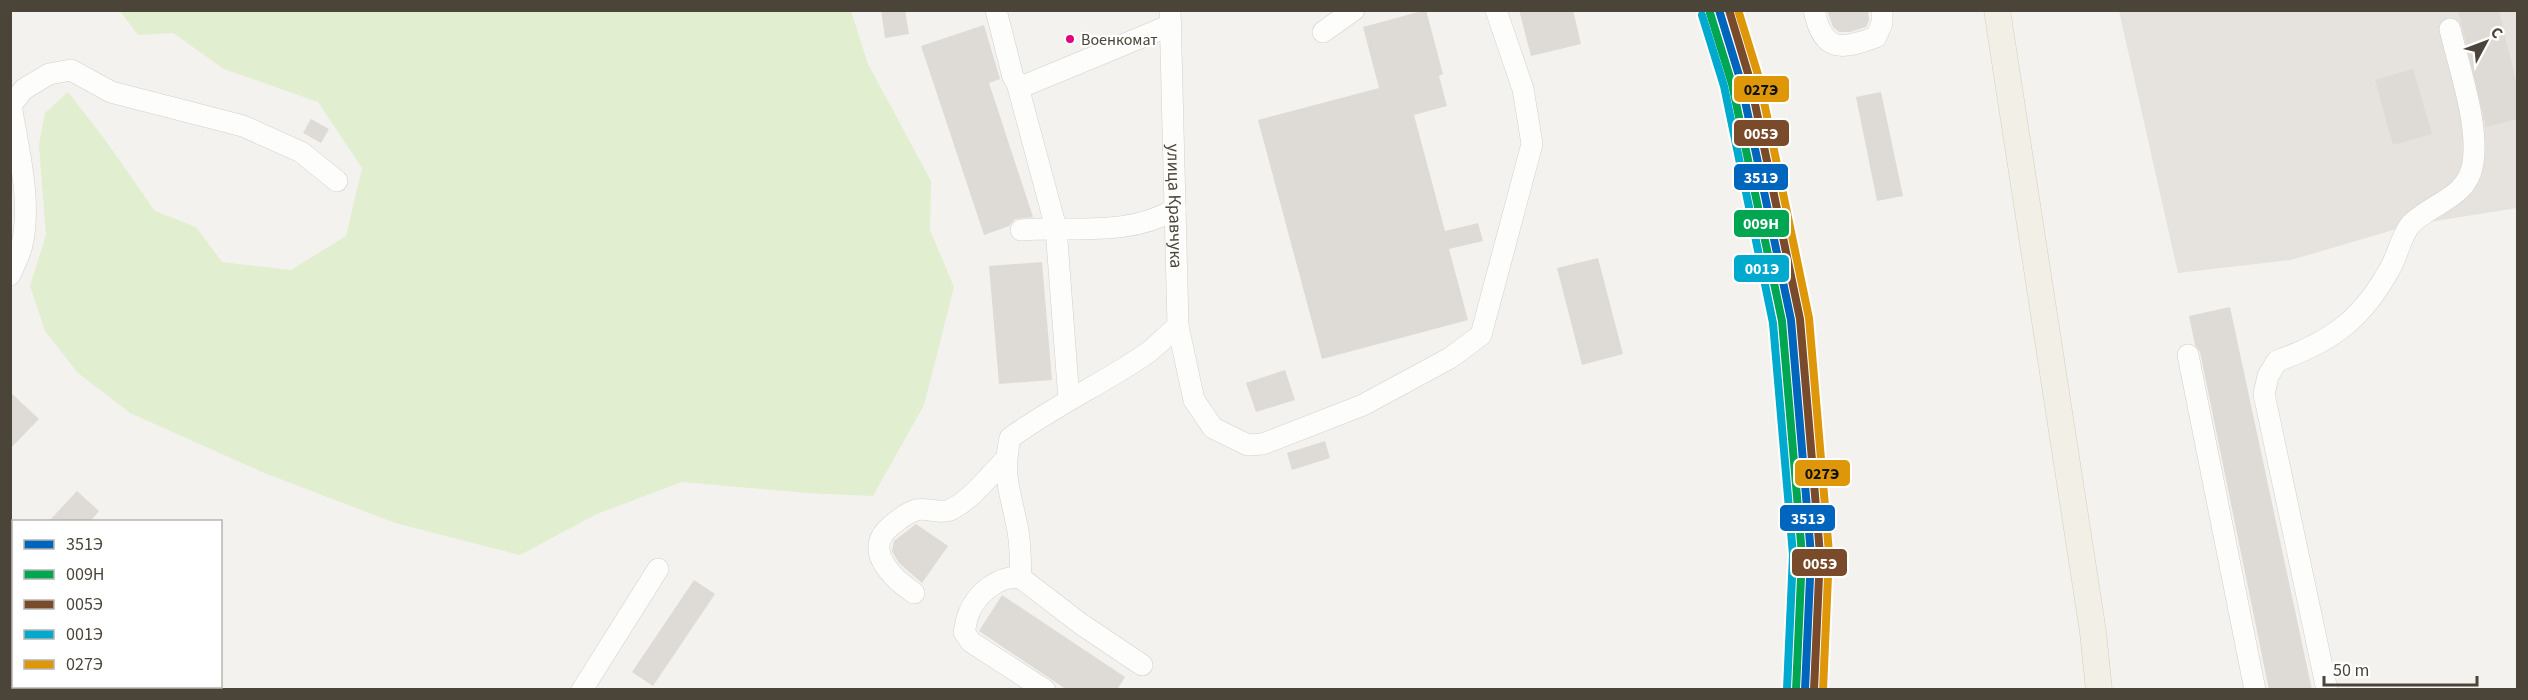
<svg xmlns="http://www.w3.org/2000/svg" width="2528" height="700" font-family="'Source Sans 3',sans-serif">
	<rect width="100%" height="100%" fill="#f4f2ee"/>
	<!-- industrial -->
	<path fill="#e6e2de" d="M2119,11h398v197l-107,17 -119,35 -113,13z"/>
	<!-- green -->
	<path fill="#e1eecf" d="M851,11l17,53 63,117 -1,49 24,57 -30,118 -51,91 -67,-3 -124,-11 -85,32 -77,41 -125,-32 -133,-51 -132,-59 -52,-40 -33,-42 -15,-45 16,-51 -7,-90 6,-32 23,-21 35,45 52,74 41,16 26,35 69,8 55,-34 16,-68 -44,-66 -94,-33 -51,-36 -35,2 -18,-24z"/>
	<!-- building -->
	<path fill="#dedbd6" d="M881,10h24l4,24 -24,4z
		M1426,10l17,64 -4,2 8,30 -33,9 31,116 33,-8 5,18 -34,8 19,71 -146,39 -64,-239 121,-32 -16,-61z
		M1519,10h54l8,34 -50,12z
		M1827,10h41l1,10 -3,7 -16,5h-11l-6,-5z
		M2458,10h41l18,76v33l-31,8z
		M984,25l16,54 -11,4 44,134 -18,2 -6,7 -25,9 -63,-189z
		M2413,69l19,65 -39,11 -18,-65z
		M1881,92l22,104 -26,5 -21,-104z
		M311,119l18,10 -8,14 -18,-10z
		M1598,258l25,96 -41,11 -25,-97z
		M1042,262l10,118 -53,4 -10,-118z
		M2230,307l82,383h-43l-69,-338 -5,-7 -6,-29z
		M1285,370l10,30 -39,12 -10,-29z
		M10,392l29,27 -29,30z
		M1325,441l5,17 -38,12 -5,-17z
		M77,491l22,20 -9,11h-42z
		M916,524l32,22 -26,37 -23,-20 -7,-12 2,-10z
		M694,580l21,14 -62,92 -21,-14z
		M1002,595l123,82 -8,13h-50l-88,-59z"/>
	<g fill="none" stroke-linecap="round" stroke-linejoin="round">
		<!-- minor casing -->
		<g stroke="#d2d0cb" stroke-width="22">
			<g id="minor">
				<path d="M996,10l17,67 4,6 9,2 145,-60"/>
				<path id="s1" d="M1170,10l8,316 16,74 19,28 35,17 15,-1 100,-39 87,-47 31,-23 51,-191 -9,-55 -27,-79"/>
				<path d="M1814,10c9,43 27,40 62,27l6,-14v-13"/>
				<path d="M1323,32l31,-22"/>
				<path d="M1017,83l39,145 13,172"/>
				<path d="M1021,230c52,-4 108,7 154,-21"/>
				<path d="M10,275c4,-10 10,-20 12,-30 10,-45 -4,-96 -11,-140l13,-16 25,-15 22,-4 40,22 132,34 58,26 36,29"/>
				<path d="M2188,355l67,335"/>
				<path d="M10,537l4,2"/>
				<path d="M1021,578c-21,-4 -45,16 -52,35 -3,6 -3,13 -5,19l7,10 74,48"/>
				<path d="M914,593c-22,-15 -53,-44 -22,-68 7,-6 15,-12 24,-15 11,-3 26,5 36,-1 20,-10 37,-33 54,-50"/>
				<path d="M1142,665l-61,-41 -60,-46c-1,-16 0,-35 -4,-52 -7,-36 -15,-50 -7,-88 44,-32 92,-54 136,-84 11,-8 21,-19 32,-28"/>
				<path d="M582,690l76,-121"/>
				<path d="M2327,690l-63,-296 4,-18 9,-15c56,-20 86,-42 115,-96 6,-12 10,-31 19,-41 22,-22 57,-26 62,-61 6,-39 -14,-95 -23,-134"/>
			</g>
		</g>
		<!-- major casing -->
		<g stroke="#d6cebb" stroke-width="27">
			<path id="major" d="M1997,10l96,622 6,58"/>
		</g>
		<!-- minor -->
		<use href="#minor" stroke="#fdfdfc" stroke-width="21"/>
		<!-- major -->
		<use href="#major" stroke="#f2efe6" stroke-width="26"/>
		<!-- rail-1 casing -->
		<g stroke="#fff" stroke-width="12">
			<path id="rail-1" d="M1719,10l22,72 50,238 20,235 -6,135"/>
		</g>
		<!-- rail-2 casing -->
		<g stroke="#fff" stroke-width="12">
			<path id="rail-2" d="M1710,13l22,71 50,237 20,234 -6,135"/>
		</g>
		<!-- rail-3 casing -->
		<g stroke="#fff" stroke-width="12">
			<path id="rail-3" d="M1729,10l21,70 50,239 20,235 -6,136"/>
		</g>
		<!-- rail-4 casing -->
		<g stroke="#fff" stroke-width="12">
			<path id="rail-4" d="M1702,15l22,71 49,237 20,232 -6,134"/>
		</g>
		<!-- rail-5 casing -->
		<g stroke="#fff" stroke-width="12">
			<path id="rail-5" d="M1738,10l21,68 50,240 20,235 -6,137"/>
		</g>
		<!-- rail-1 -->
		<use href="#rail-1" stroke="#0065bd" stroke-width="8"/>
		<!-- rail-2 -->
		<use href="#rail-2" stroke="#00a651" stroke-width="8"/>
		<!-- rail-3 -->
		<use href="#rail-3" stroke="#7a4b2a" stroke-width="8"/>
		<!-- rail-4 -->
		<use href="#rail-4" stroke="#00a9ce" stroke-width="8"/>
		<!-- rail-5 -->
		<use href="#rail-5" stroke="#dd9709" stroke-width="8"/>
	</g>
	<!-- markers -->
	<circle fill="#e5007d" stroke="#fff" stroke-width="2" cx="1070" cy="39" r="5"/>
	<g text-anchor="middle" stroke-width="4.5" stroke-linejoin="round" paint-order="stroke">
		<!-- bus labels -->
		<g font-size="16" fill="#4b4439" stroke="#fff" text-anchor="start">
			<text x="1081" y="45">Военкомат</text>
		</g>
		<!-- street labels -->
		<g font-size="18" fill="#4b4439" stroke="#fff">
			<text dy="6" stroke="none"><textPath href="#s1" startOffset="196">улица Кравчука</textPath></text>
		</g>
	</g>
	<g stroke="#fff" stroke-width="2">
		<rect x="1733" y="75" width="57" height="28" rx="6" fill="#dd9709"/>
		<rect x="1733" y="119" width="57" height="28" rx="6" fill="#7a4b2a"/>
		<rect x="1733" y="163" width="56" height="28" rx="6" fill="#0065bd"/>
		<rect x="1733" y="209" width="57" height="29" rx="6" fill="#00a651"/>
		<rect x="1733" y="254" width="57" height="29" rx="6" fill="#00a9ce"/>
		<rect x="1794" y="459" width="57" height="28" rx="6" fill="#dd9709"/>
		<rect x="1779" y="504" width="57" height="28" rx="6" fill="#0065bd"/>
		<rect x="1791" y="548" width="57" height="29" rx="6" fill="#7a4b2a"/>
	</g>
	<g font-size="16" text-anchor="middle" font-weight="bold" fill="#fff">
		<text x="1761" y="139">005Э</text>
		<text x="1761" y="183">351Э</text>
		<text x="1761" y="229">009Н</text>
		<text x="1762" y="274">001Э</text>
		<text x="1808" y="524">351Э</text>
		<text x="1820" y="569">005Э</text>
	</g>
	<g font-size="16" text-anchor="middle" font-weight="bold" fill="#111">
		<text x="1761" y="95">027Э</text>
		<text x="1822" y="479">027Э</text>
	</g>
	<!-- border -->
	<rect width="2528" height="700" fill="none" stroke="#4b4439" stroke-width="24"/>
	<!-- legend -->
	<rect x="12" y="520" width="210" height="168" fill="#ffffff" stroke="#b7b4b0" stroke-width="1.5"/>
	<rect x="24" y="540" width="30" height="9" fill="#0065bd" stroke="#b7b4b0" stroke-width="1.5"/>
	<text x="66" y="550" font-size="18" fill="#4b4439">351Э</text>
	<rect x="24" y="570" width="30" height="9" fill="#00a651" stroke="#b7b4b0" stroke-width="1.5"/>
	<text x="66" y="580" font-size="18" fill="#4b4439">009Н</text>
	<rect x="24" y="600" width="30" height="9" fill="#7a4b2a" stroke="#b7b4b0" stroke-width="1.5"/>
	<text x="66" y="610" font-size="18" fill="#4b4439">005Э</text>
	<rect x="24" y="630" width="30" height="9" fill="#00a9ce" stroke="#b7b4b0" stroke-width="1.5"/>
	<text x="66" y="640" font-size="18" fill="#4b4439">001Э</text>
	<rect x="24" y="660" width="30" height="9" fill="#dd9709" stroke="#b7b4b0" stroke-width="1.5"/>
	<text x="66" y="670" font-size="18" fill="#4b4439">027Э</text>
	<!-- north arrow -->
	<g transform="translate(2486 42) rotate(49)" stroke="#ffffff" stroke-width="4.5" paint-order="stroke">
	<path d="M0-4.5L10 22L0 15L-10 22Z" fill="#4b4439"/>
	<text y="-9" font-size="16" font-weight="bold" text-anchor="middle" fill="#4b4439">С</text>
	</g>
	<!-- scale -->
	<path d="M2324 676v9h153v-9" fill="none" stroke="#4b4439" stroke-width="3"/>
	<text x="2333" y="676" font-size="18" fill="#4b4439" stroke="#ffffff" stroke-width="4.5" paint-order="stroke">50 m</text>
</svg>
